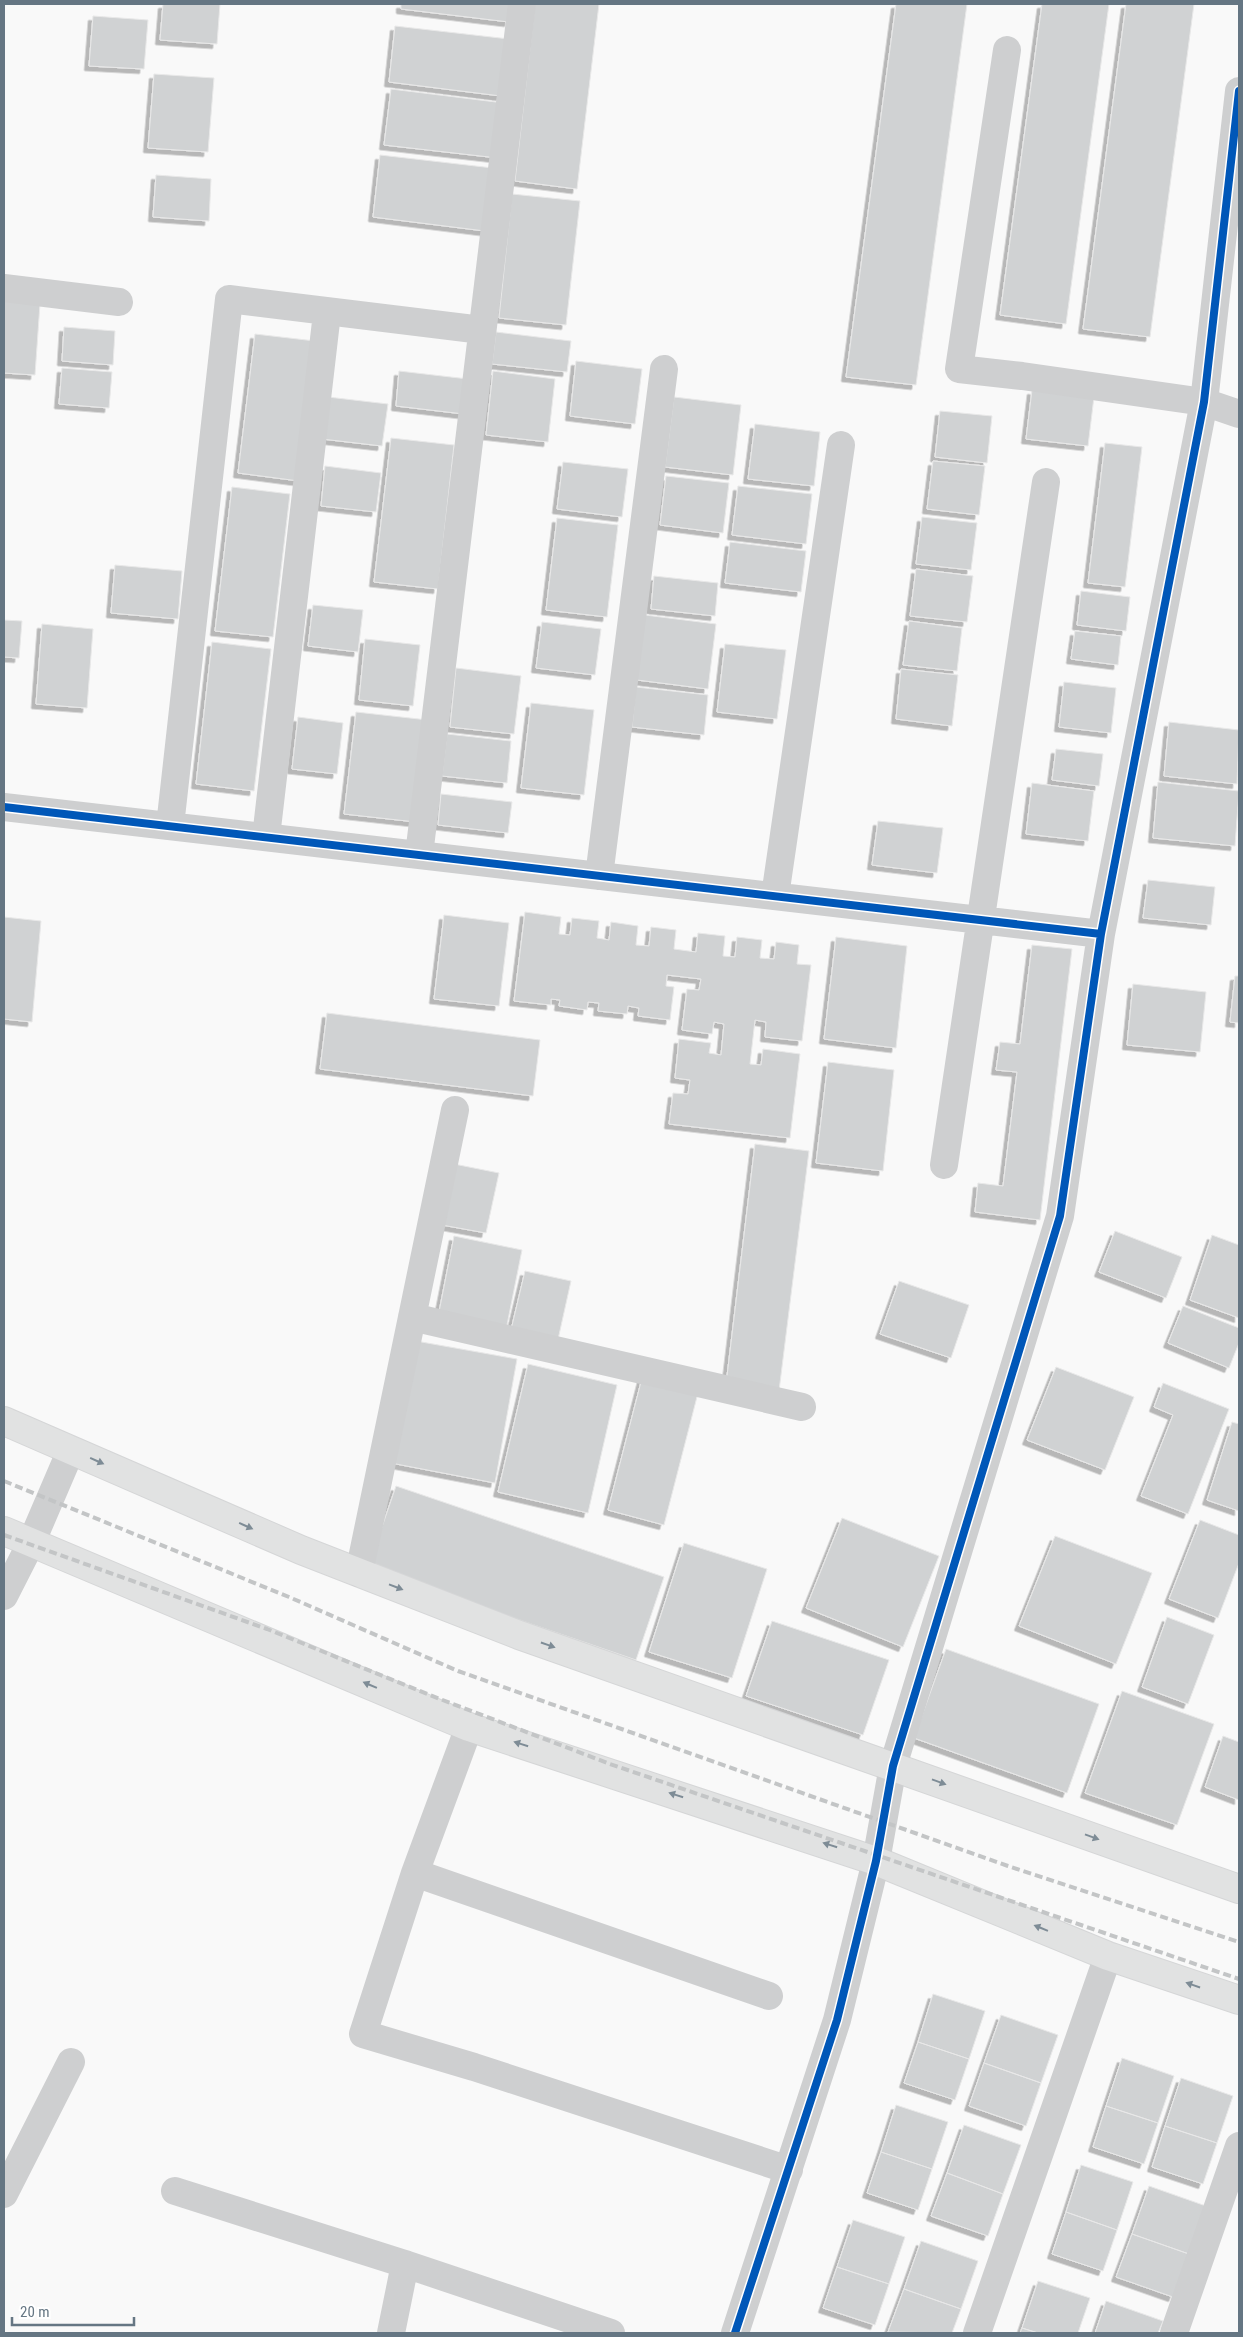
<svg xmlns="http://www.w3.org/2000/svg" width="1243" height="2337" font-family="'Roboto Condensed',sans-serif">
	<defs>
		<filter id="shadow"><feDropShadow dx="-4.5" dy="4.5" stdDeviation="0" flood-color="#0004"/></filter>
	</defs>
	<rect width="100%" height="100%" fill="#f9f9f9"/>
	<!-- building -->
	<path fill="#d0d2d3" stroke="#e8e8e8" filter="url(#shadow)" d="M163,4h57l-3,40 -57,-4z
		M401,4h110l-2,18 -108,-13z
		M535,4h64l-22,185 -62,-8z
		M896,4h71l-51,381 -70,-8z
		M1042,4h67l-43,320 -66,-9z
		M1126,4h68l-44,333 -67,-8z
		M93,16l55,4 -4,49 -55,-3z
		M395,26l114,13 -8,57 -112,-14z
		M154,74l60,4 -6,74 -60,-4z
		M391,89l113,14 -6,55 -114,-13z
		M380,155l113,13 -8,63 -112,-14z
		M156,175l55,4 -2,42 -56,-4z
		M512,194l68,7 -14,124 -67,-7z
		M4,301l36,3 -5,71 -31,-2z
		M64,327l51,4 -2,34 -51,-4z
		M496,332l75,9 -4,31 -75,-8z
		M255,334l60,7 -16,140 -61,-8z
		M576,361l66,8 -7,55 -65,-8z
		M62,368l50,4 -3,36 -50,-4z
		M399,371l69,8 -4,35 -68,-8z
		M493,371l62,8 -7,63 -62,-7z
		M1032,390l62,7 -6,49 -62,-7z
		M328,397l60,7 -6,42 -60,-7z
		M674,397l67,8 -8,70 -68,-8z
		M940,411l52,5 -5,47 -52,-6z
		M755,424l65,8 -6,54 -66,-7z
		M391,438l63,7 -16,144 -64,-7z
		M1105,443l37,4 -17,140 -37,-4z
		M933,461l52,5 -6,49 -52,-6z
		M563,462l65,7 -6,48 -65,-8z
		M325,466l56,7 -5,39 -55,-6z
		M666,476l63,7 -6,50 -63,-8z
		M738,486l74,8 -6,50 -74,-9z
		M232,487l58,7 -17,143 -58,-6z
		M922,517l55,6 -6,47 -55,-6z
		M557,518l61,7 -11,92 -61,-7z
		M730,542l76,9 -5,41 -76,-9z
		M115,565l67,6 -4,48 -67,-6z
		M916,569l57,7 -6,46 -57,-6z
		M654,576l64,7 -3,33 -64,-7z
		M1081,591l49,6 -4,34 -49,-6z
		M313,605l50,5 -5,42 -50,-6z
		M645,615l71,9 -8,65 -71,-9z
		M4,620l18,1 -3,37 -15,-1z
		M909,621l53,7 -5,43 -54,-6z
		M542,622l59,7 -6,46 -59,-7z
		M42,624l51,5 -6,79 -51,-4z
		M1075,631l46,5 -3,29 -47,-6z
		M365,639l55,6 -7,61 -54,-6z
		M212,642l59,7 -17,142 -58,-7z
		M725,644l61,6 -9,69 -60,-7z
		M456,668l65,8 -7,58 -64,-7z
		M901,669l57,6 -6,51 -56,-7z
		M1064,682l52,6 -5,45 -52,-6z
		M636,687l72,8 -4,40 -72,-8z
		M531,703l63,7 -10,85 -63,-7z
		M356,712l72,8 -12,102 -72,-8z
		M298,717l45,6 -6,51 -45,-5z
		M1169,722l70,8 -2,54 -73,-8z
		M447,734l64,7 -4,42 -65,-7z
		M1056,749l47,5 -4,32 -47,-6z
		M1158,782l81,9 -4,55 -82,-8z
		M1032,783l62,8 -6,50 -62,-7z
		M441,794l71,8 -4,31 -70,-8z
		M878,821l65,7 -6,45 -65,-8z
		M1148,880l67,7 -4,38 -68,-7z
		M525,912l36,5 -2,17 11,1 2,-17 27,3 -2,17 12,2 2,-18 27,4 -2,19 13,1 2,-19 25,3 -2,19 22,3 2,-19 27,3 -2,20 12,1 2,-20 25,3 -2,18 14,1 2,-17 23,3 -2,19 14,1 -9,76 -37,-4 1,-15 -11,-2 -5,44 11,1 2,-16 37,5 -10,84 -121,-14 4,-31 15,1 2,-14 -15,-2 4,-39 32,4 -2,10 12,2 3,-31 -10,-2 -2,12 -30,-4 5,-41 12,1 2,-11 -34,-4 -1,11 8,1 -4,33 -32,-4 1,-8 -11,-2 -1,8 -29,-3 1,-8 -11,-1 -1,8 -28,-4 1,-6 -9,-1v6l-37,-4z
		M444,915l65,8 -10,83 -65,-7z
		M4,917l37,4 -9,101 -28,-3z
		M836,937l71,9 -11,102 -72,-9z
		M1032,945l40,4 -32,271 -65,-8 3,-29 25,3 14,-114 -21,-2 4,-28 20,2z
		M1235,976h4v47l-9,-1z
		M1133,984l73,8 -6,60 -73,-7z
		M327,1013l213,27 -7,56 -213,-27z
		M828,1062l66,8 -11,101 -67,-8z
		M755,1144l54,7 -30,240 -52,-15z
		M454,1164l45,9 -13,60 -44,-8z
		M1115,1231l67,26 -16,41 -67,-26z
		M1212,1235l27,10v73l-49,-18z
		M454,1236l68,14 -16,80 -68,-13z
		M525,1271l46,10 -14,63 -47,-10z
		M899,1281l70,24 -18,53 -71,-24z
		M1183,1306l56,22v15l-10,25 -61,-25z
		M416,1341l101,18 -22,124 -104,-20z
		M528,1364l89,21 -29,128 -90,-21z
		M1056,1367l78,30 -29,73 -78,-30z
		M642,1378l56,15 -34,132 -56,-15z
		M1163,1383l66,26 -41,105 -47,-18 32,-81 -19,-8z
		M1232,1422l7,2v87l-32,-11z
		M396,1486l268,91 -28,83 -268,-92z
		M842,1518l97,38 -36,91 -97,-39z
		M1200,1520l39,15v28l-21,55 -49,-19z
		M1055,1536l97,37 -36,91 -97,-38z
		M684,1543l83,26 -35,109 -83,-26z
		M1167,1617l47,18 -26,69 -46,-17z
		M772,1621l117,39 -26,75 -117,-39z
		M946,1649l153,55 -32,89 -153,-55z
		M1122,1691l92,33 -37,101 -92,-32z
		M1223,1736l16,6v58l-34,-13z
		M933,1994l52,17 -16,48 -51,-17z
		M1001,2015l57,20 -17,48 -57,-20z
		M918,2042l51,17 -14,41 -51,-17z
		M1122,2058l52,18 -16,47 -52,-17z
		M984,2063l57,20 -15,43 -57,-20z
		M1181,2078l52,18 -16,47 -52,-17z
		M896,2105l52,17 -16,47 -51,-17z
		M1106,2106l52,17 -14,41 -51,-17z
		M964,2125l57,20 -18,49 -56,-21z
		M1165,2126l52,17 -14,41 -51,-17z
		M881,2152l51,17 -14,41 -51,-17z
		M1081,2165l52,17 -16,48 -51,-18z
		M947,2173l56,21 -15,42 -57,-20z
		M1149,2186l57,20 -17,48 -57,-20z
		M1066,2212l51,18 -14,41 -51,-17z
		M853,2220l52,17 -16,47 -52,-17z
		M1132,2234l57,20 -16,43 -57,-20z
		M921,2241l57,20 -17,48 -57,-20z
		M837,2267l52,17 -14,41 -52,-17z
		M1038,2281l52,17 -12,35h-40l-16,-5z
		M904,2289l57,20 -9,24 -64,-1z
		M1106,2301l57,20 -5,12h-63z
		M1022,2328l16,5h-18z"/>
	<g fill="none" stroke-linecap="round" stroke-linejoin="round">
		<!-- major casing -->
		<g stroke="#d5d6d7" stroke-width="30">
			<path id="major" d="M4,1421l297,129 218,85 720,254
				M4,1531l465,196 407,134 232,95 131,44"/>
		</g>
		<!-- minor -->
		<path stroke="#cecfd0" stroke-width="28" d="M1007,50l-48,319 63,7 182,26 35,12
			M4,288l115,14
			M4,807l1097,127
			M170,826l59,-527 253,31
			M266,837l61,-524
			M419,855l103,-851
			M599,876l65,-507
			M775,896l66,-451
			M944,1165l102,-683
			M412,1317l390,90
			M359,1573l96,-463
			M4,1596l28,-55 39,-91
			M469,1727l-54,146 -52,161 111,33 315,103
			M415,1873l354,123
			M175,2191l230,73 206,69
			M4,2194l67,-132
			M391,2333l14,-69
			M735,2333l102,-313 39,-159 17,-95 167,-550 41,-282 103,-532 35,-311
			M977,2333l131,-377
			M1174,2333l65,-187"/>
		<!-- major -->
		<use href="#major" stroke="#e1e2e2" stroke-width="28"/>
		<!-- rail -->
		<path stroke="#c3c5c6" stroke-width="4" stroke-dasharray="8 4" stroke-linecap="butt" d="M4,1481l285,116 169,74 550,195 231,76
			M4,1535l263,94 173,70 170,65 629,215"/>
		<!-- cycleway casing -->
		<g stroke="#fff" stroke-width="11">
			<path id="cycleway" d="M4,807l1097,127
				M735,2333l102,-313 39,-159 17,-95 167,-550 41,-282 103,-532 35,-311"/>
		</g>
		<!-- cycleway -->
		<use href="#cycleway" stroke="#0057b8" stroke-width="8"/>
	</g>
	<!-- one-way arrows -->
	<defs><path id="oneway-solid" d="M-6-.8H1V-3.2L6.5 0L1 3.2V.8H-6Z" transform="scale(1.25)"/></defs>
	<g fill="#7e8c96">
		<use href="#oneway-solid" transform="translate(97 1461) rotate(24)"/>
		<use href="#oneway-solid" transform="translate(246 1526) rotate(24)"/>
		<use href="#oneway-solid" transform="translate(396 1587) rotate(21)"/>
		<use href="#oneway-solid" transform="translate(548 1645) rotate(19)"/>
		<use href="#oneway-solid" transform="translate(370 1685) rotate(-157)"/>
		<use href="#oneway-solid" transform="translate(521 1744) rotate(-162)"/>
		<use href="#oneway-solid" transform="translate(939 1782) rotate(20)"/>
		<use href="#oneway-solid" transform="translate(676 1795) rotate(-162)"/>
		<use href="#oneway-solid" transform="translate(1092 1837) rotate(20)"/>
		<use href="#oneway-solid" transform="translate(830 1845) rotate(-162)"/>
		<use href="#oneway-solid" transform="translate(1041 1928) rotate(-158)"/>
		<use href="#oneway-solid" transform="translate(1193 1985) rotate(-161)"/>
	</g>
	<!-- border -->
	<rect width="1243" height="2337" fill="none" stroke="#657683" stroke-width="10"/>
	<!-- scale -->
	<path d="M12 2317v8h122v-8" fill="none" stroke="#657683" stroke-width="2.5"/>
	<text x="20" y="2317" font-size="15" fill="#657683" stroke="#ffffff" stroke-width="4" paint-order="stroke">20 m</text>
</svg>
